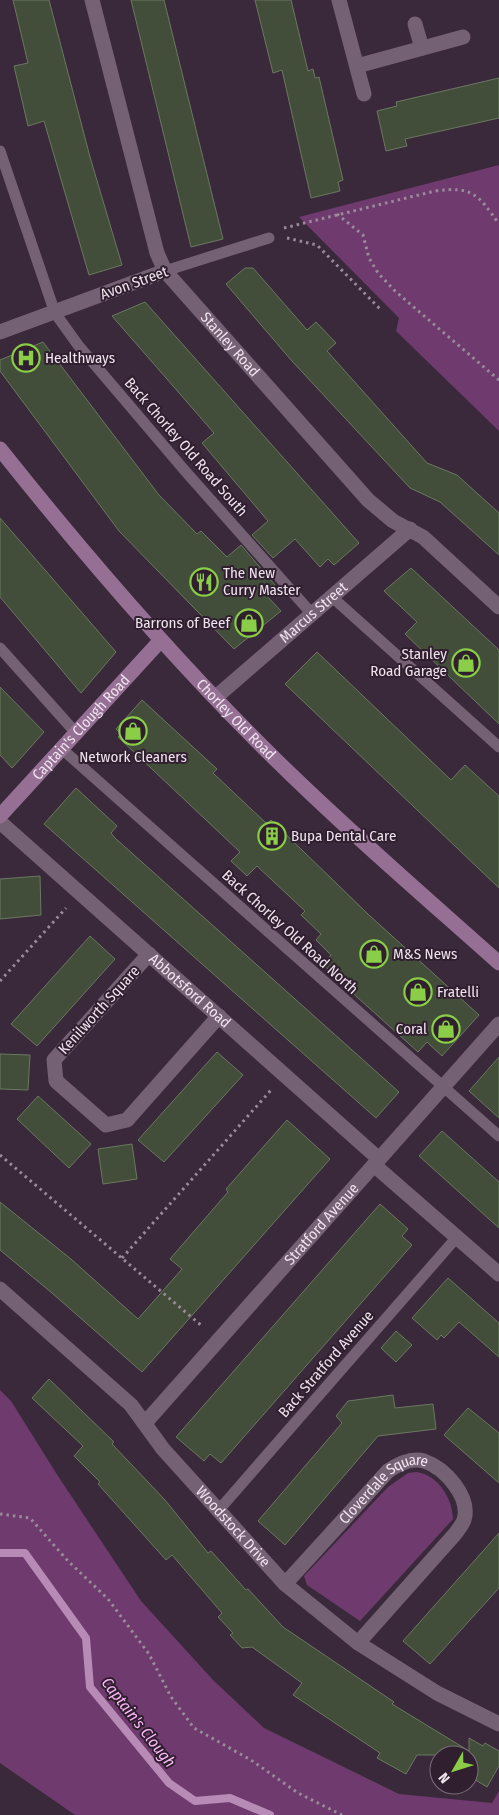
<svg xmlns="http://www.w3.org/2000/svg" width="499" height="1815" font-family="'Fira Sans Condensed',sans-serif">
	<rect width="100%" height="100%" fill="#3a293a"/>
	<!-- green -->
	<path fill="#6f3b6f" d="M499,165v266l-103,-100 3,-13 -100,-101z
		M0,1390l11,11 45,72 85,128 72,79 51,48 135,66 93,9 7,-12v24h-424l-75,-52z
		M417,1472c22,4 35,26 36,47l-93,102 -53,-36 -3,-9 84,-89 20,-14z"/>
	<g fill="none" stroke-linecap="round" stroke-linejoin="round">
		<!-- stream -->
		<path stroke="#b88bb7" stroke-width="8" d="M0,1553h25l61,85 4,49 79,96 26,18 35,-3 40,17"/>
	</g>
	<!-- building -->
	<path fill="#424e39" stroke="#6b7861" d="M13,0h36l41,157 32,108 -33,10 -45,-154 -16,5 -14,-60 14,-3z
		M131,0h33l59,239 -32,8z
		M255,0h36l17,71 5,-2 2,9 4,-1 24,103 -5,2 2,9 -29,7 -29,-128 -9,3z
		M499,78v40l-94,21 2,7 -21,5 -9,-40 20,-5 -1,-4z
		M245,268h8l54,62 9,-8 20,21 -9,8 100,112 30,12 42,38v42l-59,-53 -30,-14 -119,-128 -65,-76z
		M145,302l214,241 -25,22 -6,-6 -8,8 -25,-28 -22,19 -21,-23 16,-14 -66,-78 12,-10 -102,-117z
		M43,342l116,153 38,39 4,-3 26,26 14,-12 34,40 -10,9 16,17 -47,38 -115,-118 -119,-160v-11z
		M0,518l116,134 -35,41 -81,-96z
		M411,568l88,82v74l-94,-90 12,-12 -33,-31z
		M317,652l134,128 14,-15 34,31v92l-214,-204z
		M0,687l44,45 -32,36 -12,-13z
		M142,700l75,69 -4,4 54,51 4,-4 98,95 110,100 -37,41 -15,-14 -9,10 -81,-73 -14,-15 8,-9 -15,-15 5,-6 -20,-19 4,-4 -48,-45 -10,10 -16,-15 9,-9 -122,-115 3,-3 -5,-5z
		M76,788l41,38 -6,7 4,5 284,254 -23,26 -332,-294z
		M40,876l1,39 -41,4v-40z
		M90,936l25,23 -78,87 -26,-22z
		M217,1052l26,23 -79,87 -26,-22z
		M0,1054l30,1 -2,35 -28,-1z
		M499,1057v61l-30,-27z
		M38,1096l53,48 -22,24 -52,-49z
		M287,1120l43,39 -188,213 -90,-79 -52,-43v-48l71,57 67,60 44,-50 -12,-10 58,-67 -2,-3z
		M442,1131l57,51v46l-80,-72z
		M132,1144l5,35 -34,5 -5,-35z
		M380,1204l28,25 -6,7 10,9 -191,218 -11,-9 -6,7 -28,-24z
		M448,1278l51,45v34l-40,-35 -15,16 -3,-3 -4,5 -25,-22z
		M396,1331l16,14 -16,17 -15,-14z
		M49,1379l65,63 -2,2 53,56 43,53 3,-2 35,39 2,-1 35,38 111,75 -2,2 77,47v-13l14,8 2,-3 14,8v15l-12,21 -18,-11v-21h-52l-11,19 -29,-16 3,-5 -87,-58 9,-12 -50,-36 -10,1 -12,-13 3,-2 -15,-16 4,-4 -50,-58 -6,5 -68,-76 2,-2 -26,-26 9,-10 -51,-48z
		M393,1395l2,13 38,-4 3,25 -58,7 -93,109 -27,-24 84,-98 -6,-7 12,-15z
		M468,1408l31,25v50l-55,-48z
		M499,1533v55l-69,76 -27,-23z"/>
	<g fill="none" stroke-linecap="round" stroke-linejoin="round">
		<!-- path -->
		<path stroke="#998b99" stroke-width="3" stroke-dasharray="2.5 4" stroke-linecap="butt" d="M337,214l26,21 6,23 9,15 17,18 104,89
			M284,228l151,-37c37,-5 43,3 64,33
			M287,238l30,7 64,65
			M0,981l66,-73
			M0,1155l202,171
			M122,1258l149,-168
			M0,1514l30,4 38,43 40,38 41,55 22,43 23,31 57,32 47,33 44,22"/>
		<!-- lane -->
		<path stroke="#756174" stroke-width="11" d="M0,151l55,162 23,32 108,127 126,142
			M165,271l104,-33
			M332,597l167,150
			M0,648l76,85
			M62,749l437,387
			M218,1511l239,-274"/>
		<!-- street -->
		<g stroke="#756174" stroke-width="15">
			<path id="s1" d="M92,0l65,253 8,18 203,229 25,21 30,16 76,70"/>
			<path d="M339,0l25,94"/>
			<path d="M415,24l7,24"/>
			<path d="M357,66l106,-29"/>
			<path d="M0,332l165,-61"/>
			<path id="s2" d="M216,697l194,-168"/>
			<path id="s3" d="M0,822l379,337"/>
			<path d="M149,954l-95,106 2,21 50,44 21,-5 92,-104"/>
			<path d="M374,1165l125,109"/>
			<path id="s4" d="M0,1289l131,116 32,44 122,135 73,59 79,50 62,31"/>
			<path id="s5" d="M145,1423l354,-399"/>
			<path id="s6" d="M285,1584l103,-113c10,-7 23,-14 36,-10 21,7 47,36 40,59 -2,5 -6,10 -9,14l-97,109"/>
		</g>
		<!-- secondary -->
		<g stroke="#957094" stroke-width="15">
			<path id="s7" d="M0,449c86,108 177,214 276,311 71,70 148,136 223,203"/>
			<path id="s8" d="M0,816l161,-176"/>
		</g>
	</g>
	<!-- icons -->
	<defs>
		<g id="hospital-ring" transform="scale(1.4375)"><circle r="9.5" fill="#301f2f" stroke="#8ace47" stroke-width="1.5"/><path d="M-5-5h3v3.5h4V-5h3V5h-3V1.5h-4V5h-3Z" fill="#8ace47"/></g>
		<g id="restaurant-ring" transform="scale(1.4375)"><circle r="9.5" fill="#301f2f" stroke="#8ace47" stroke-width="1.5"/><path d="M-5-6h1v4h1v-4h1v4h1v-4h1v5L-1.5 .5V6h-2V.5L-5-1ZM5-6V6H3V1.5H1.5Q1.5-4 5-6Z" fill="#8ace47"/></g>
		<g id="shop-ring" transform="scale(1.4375)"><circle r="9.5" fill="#301f2f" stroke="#8ace47" stroke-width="1.5"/><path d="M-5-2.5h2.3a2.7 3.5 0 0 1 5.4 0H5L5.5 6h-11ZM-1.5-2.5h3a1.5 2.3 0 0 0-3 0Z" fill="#8ace47"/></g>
		<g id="building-ring" transform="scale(1.4375)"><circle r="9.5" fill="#301f2f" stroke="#8ace47" stroke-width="1.5"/><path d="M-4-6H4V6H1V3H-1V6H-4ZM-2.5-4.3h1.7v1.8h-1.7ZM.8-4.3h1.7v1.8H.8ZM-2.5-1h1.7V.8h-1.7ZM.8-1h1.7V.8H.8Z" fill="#8ace47"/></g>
	</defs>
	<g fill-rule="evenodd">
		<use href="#hospital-ring" x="26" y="358"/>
		<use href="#restaurant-ring" x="204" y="582"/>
		<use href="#shop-ring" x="249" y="623"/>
		<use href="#shop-ring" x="466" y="663"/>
		<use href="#shop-ring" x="133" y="731"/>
		<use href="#building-ring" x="272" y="836"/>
		<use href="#shop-ring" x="374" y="954"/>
		<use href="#shop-ring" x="418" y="992"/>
		<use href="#shop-ring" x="446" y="1029"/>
	</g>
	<g text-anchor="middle" stroke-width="4" stroke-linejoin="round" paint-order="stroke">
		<!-- street labels -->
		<g font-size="15" fill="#efe3ee" stroke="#301f2f">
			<text transform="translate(134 283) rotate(-20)" y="5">Avon Street</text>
			<text dy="5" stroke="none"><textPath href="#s1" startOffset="379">Stanley Road</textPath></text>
			<text transform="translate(186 447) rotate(49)" y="5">Back Chorley Old Road South</text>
			<text dy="5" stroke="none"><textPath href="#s2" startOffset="129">Marcus Street</textPath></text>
			<text dy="5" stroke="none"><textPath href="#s7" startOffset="359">Chorley Old Road</textPath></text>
			<text dy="5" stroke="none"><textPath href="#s8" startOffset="120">Captain's Clough Road</textPath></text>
			<text transform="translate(290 932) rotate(42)" y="5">Back Chorley Old Road North</text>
			<text dy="5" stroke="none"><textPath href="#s3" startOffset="254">Abbotsford Road</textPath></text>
			<text transform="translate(99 1010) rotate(-48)" y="5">Kenilworth Square</text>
			<text dy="5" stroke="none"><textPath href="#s5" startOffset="266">Stratford Avenue</textPath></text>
			<text transform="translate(326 1364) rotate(-49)" y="5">Back Stratford Avenue</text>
			<text dy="5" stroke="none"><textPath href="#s6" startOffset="140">Cloverdale Square</textPath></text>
			<text dy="5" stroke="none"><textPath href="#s4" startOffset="334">Woodstock Drive</textPath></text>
		</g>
		<!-- poi labels -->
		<g font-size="15" fill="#efe3ee" stroke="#301f2f" text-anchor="start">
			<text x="45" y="363">Healthways</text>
			<text x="223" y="578">The New<tspan x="223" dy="17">Curry Master</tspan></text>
			<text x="230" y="628" text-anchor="end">Barrons of Beef</text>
			<text x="447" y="659" text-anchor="end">Stanley<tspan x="447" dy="17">Road Garage</tspan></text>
			<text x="133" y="762" text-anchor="middle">Network Cleaners</text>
			<text x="291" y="841">Bupa Dental Care</text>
			<text x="393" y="959">M&amp;S News</text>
			<text x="437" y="997">Fratelli</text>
			<text x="427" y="1034" text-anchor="end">Coral</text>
		</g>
		<!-- water labels -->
		<g font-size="16" font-style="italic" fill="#fbb8f9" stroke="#301f2f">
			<text transform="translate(139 1722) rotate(52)" y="6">Captain's Clough</text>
		</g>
	</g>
	<!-- north arrow -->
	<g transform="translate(454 1770) rotate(231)"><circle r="24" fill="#301f2f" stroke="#7c6d7b"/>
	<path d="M0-4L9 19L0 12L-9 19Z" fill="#8ace47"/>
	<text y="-8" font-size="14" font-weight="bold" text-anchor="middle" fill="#efe3ee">N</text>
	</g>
</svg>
